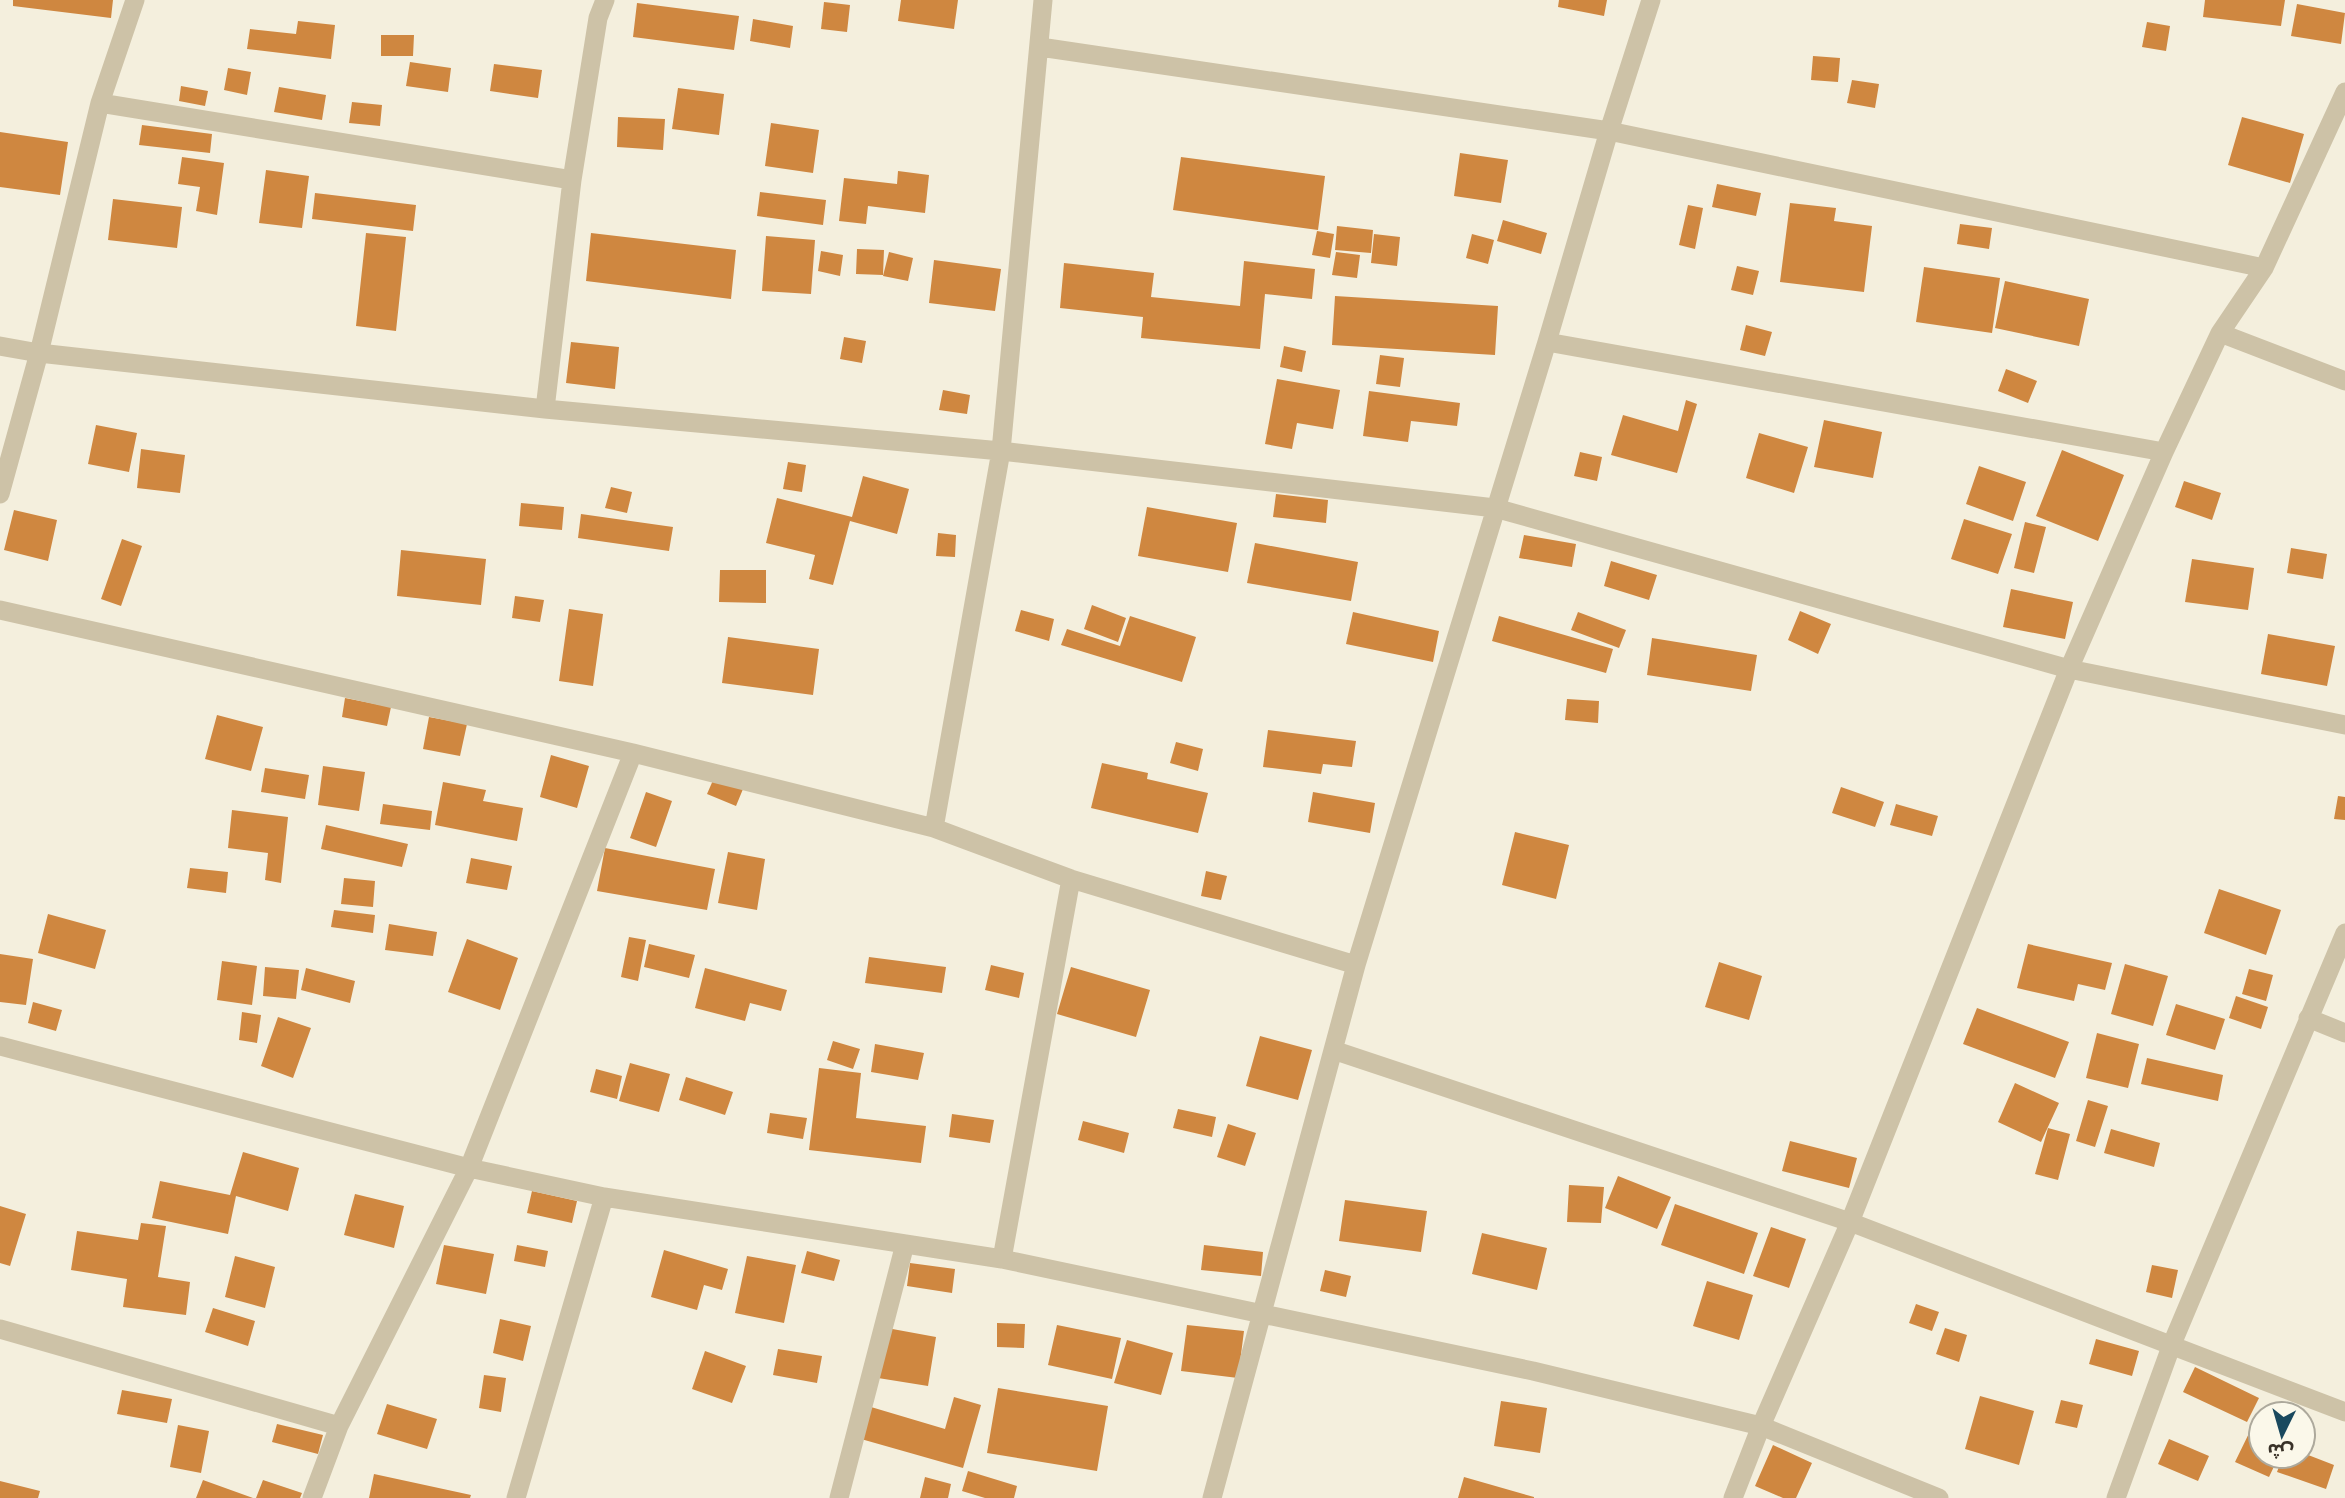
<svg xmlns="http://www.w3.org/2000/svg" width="2345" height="1498" font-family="Montserrat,'Noto Sans Arabic',sans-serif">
	<rect width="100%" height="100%" fill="#f4efdd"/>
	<!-- building -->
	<path fill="#cf8740" d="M13,0h100l-2,18 -98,-12z
		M901,0h57l-4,29 -56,-8z
		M1559,0h48l-3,16 -46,-9z
		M2205,0h80l-4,26 -78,-9z
		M824,2l26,3 -3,27 -26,-3z
		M637,3l102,13 -5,34 -101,-13z
		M2297,4l48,9 -4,31 -50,-8z
		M753,19l40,7 -3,22 -40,-7z
		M298,21l37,4 -4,34 -84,-10 3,-20 46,5z
		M2147,22l23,4 -4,25 -24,-4z
		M381,35h33l-1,21h-32z
		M1813,56l27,2 -2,24 -27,-2z
		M410,62l41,6 -3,24 -42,-6z
		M494,64l48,6 -4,28 -48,-7z
		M228,68l23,4 -4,23 -23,-5z
		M1852,80l27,4 -4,24 -28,-5z
		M181,86l27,5 -3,15 -26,-5z
		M279,87l47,8 -4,25 -48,-8z
		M678,88l46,6 -5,41 -47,-6z
		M352,102l30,3 -2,21 -31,-3z
		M618,117l47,2 -2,31 -46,-3z
		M2242,117l62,17 -14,49 -62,-18z
		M771,123l48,7 -6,43 -48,-7z
		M142,125l70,9 -2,19 -71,-8z
		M0,132l68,10 -8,53 -60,-8z
		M1460,153l48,7 -7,43 -47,-7z
		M182,157l42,6 -7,52 -21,-4 4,-24 -22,-3z
		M1181,157l144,19 -7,54 -145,-20z
		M266,170l43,6 -7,52 -43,-5z
		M898,171l31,4 -4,38 -57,-7 -2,18 -27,-3 5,-43 53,6z
		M1717,184l44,9 -5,23 -44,-9z
		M760,192l66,8 -3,25 -66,-9z
		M315,193l101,12 -3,26 -101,-12z
		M113,199l69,8 -5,41 -69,-8z
		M1790,203l46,5 -2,13 38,5 -8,66 -84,-10z
		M1688,205l15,3 -8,41 -16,-4z
		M1503,220l44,13 -6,21 -44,-13z
		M1960,224l32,4 -3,21 -32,-5z
		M1337,226l36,4 -2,23 -36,-3z
		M1317,231l17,3 -4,24 -18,-3z
		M366,233l40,4 -10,94 -40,-5z
		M591,233l145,17 -5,49 -145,-18z
		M1374,234l26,3 -3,29 -26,-3z
		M1472,234l22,6 -6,24 -22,-6z
		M766,236l49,4 -4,54 -49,-3z
		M857,249l27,1 -1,25 -27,-1z
		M821,251l22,4 -3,21 -22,-5z
		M889,252l24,6 -5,23 -25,-5z
		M1336,252l24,3 -3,23 -25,-3z
		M934,260l67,9 -6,42 -66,-8z
		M1244,261l71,8 -3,30 -47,-5 -5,55 -119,-11 2,-21 -83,-9 4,-45 90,10 -3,24 89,9z
		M1737,266l22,5 -6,24 -22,-5z
		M1924,267l76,11 -8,55 -76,-11z
		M2005,281l84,18 -10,47 -84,-18z
		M1335,296l163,10 -3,49 -163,-10z
		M1746,325l26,7 -7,24 -25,-6z
		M844,337l22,4 -4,22 -22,-4z
		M571,342l48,5 -4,42 -49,-6z
		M1284,346l22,5 -4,21 -22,-5z
		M1380,355l24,3 -4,29 -24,-3z
		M2006,369l31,12 -9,22 -30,-12z
		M1277,379l63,11 -7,39 -36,-6 -5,26 -27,-5z
		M943,390l27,5 -3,19 -28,-4z
		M1369,391l91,12 -3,23 -46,-5 -3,21 -45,-6z
		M1686,400l11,4 -20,69 -66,-18 12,-40 55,16z
		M1824,420l58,12 -9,46 -59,-11z
		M96,425l41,8 -8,39 -41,-8z
		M1759,433l49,14 -14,46 -48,-15z
		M141,449l44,6 -5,38 -43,-5z
		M2062,450l62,25 -26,66 -62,-25z
		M1580,452l22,5 -5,24 -23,-5z
		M788,462l18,3 -4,27 -19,-3z
		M1979,466l47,16 -13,39 -47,-17z
		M863,476l46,13 -12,45 -47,-13 -17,64 -24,-6 6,-24 -49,-12 11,-45 75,19z
		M2184,481l37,12 -9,27 -37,-13z
		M611,487l21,5 -5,21 -22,-5z
		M1276,494l52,6 -2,23 -53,-6z
		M521,503l43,4 -2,23 -43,-4z
		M1147,507l90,16 -9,49 -90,-16z
		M14,510l43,10 -9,41 -44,-11z
		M581,514l92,13 -4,24 -91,-13z
		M1964,519l48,15 -14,40 -47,-15z
		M2025,522l21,5 -12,46 -20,-5z
		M938,533l18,2 -1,22 -19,-1z
		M1524,535l52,9 -4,23 -53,-9z
		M122,539l20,7 -21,60 -20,-7z
		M1255,543l103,19 -7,39 -104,-18z
		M2291,548l36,6 -4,25 -36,-6z
		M401,550l85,9 -5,46 -84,-9z
		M2192,559l62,9 -6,42 -63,-8z
		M1611,561l46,14 -8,25 -45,-14z
		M720,570h46v33l-47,-1z
		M2011,589l62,13 -8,37 -62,-12z
		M515,596l29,4 -4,22 -28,-4z
		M1092,605l34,13 -8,24 -34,-13z
		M569,609l34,5 -10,72 -34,-5z
		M1021,610l33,9 -5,22 -34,-10z
		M1800,611l31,13 -13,30 -30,-14z
		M1353,612l86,19 -6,31 -87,-18z
		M1578,612l48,18 -7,18 -48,-18z
		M1130,616l66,21 -14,45 -121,-37 6,-16 53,17z
		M1499,616l114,33 -7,24 -114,-32z
		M2268,634l67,12 -8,40 -66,-12z
		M728,637l91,12 -6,46 -91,-12z
		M1652,638l105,17 -6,36 -104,-16z
		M345,698l46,9 -4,19 -45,-9z
		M1567,699l32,2 -1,22 -33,-3z
		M217,715l46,12 -12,44 -46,-12z
		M429,717l38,7 -7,32 -37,-7z
		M1268,730l88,11 -4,26 -29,-3 -2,10 -58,-7z
		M1176,742l27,7 -5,22 -28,-8z
		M551,755l38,11 -12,42 -37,-11z
		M1102,763l46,10 -1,6 61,14 -10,40 -107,-25z
		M323,766l42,6 -6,39 -41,-6z
		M265,768l44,7 -4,24 -44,-7z
		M714,778l29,11 -7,17 -29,-12z
		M443,782l43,8 -3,11 40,7 -6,33 -82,-16z
		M1841,787l43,15 -9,25 -43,-14z
		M646,792l26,9 -16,46 -26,-9z
		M1313,792l62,11 -5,30 -62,-11z
		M2338,796l7,1v23l-11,-1z
		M383,804l49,7 -2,19 -50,-6z
		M1896,804l42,12 -6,20 -42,-11z
		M232,810l56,7 -7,66 -16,-3 3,-27 -40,-5z
		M326,825l82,19 -6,23 -81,-18z
		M1515,832l54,13 -13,54 -54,-14z
		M605,848l110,21 -8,41 -110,-19z
		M728,852l37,7 -8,51 -39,-7z
		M471,858l41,8 -5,24 -41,-7z
		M190,868l38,4 -2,21 -39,-5z
		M1206,871l21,5 -6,24 -20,-4z
		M344,878l31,3 -2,26 -32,-3z
		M2219,889l62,21 -15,45 -62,-22z
		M334,910l41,5 -2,18 -42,-6z
		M48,914l58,16 -11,39 -57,-16z
		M389,924l48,8 -4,24 -48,-6z
		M629,937l17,3 -8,41 -17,-4z
		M467,939l51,19 -18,52 -52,-18z
		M649,944l46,11 -6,23 -45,-11z
		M2028,944l84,19 -7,27 -27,-6 -4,17 -57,-13z
		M0,954l33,5 -7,46 -26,-3z
		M869,957l77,10 -4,26 -77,-10z
		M222,961l35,5 -5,39 -35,-5z
		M1719,962l43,14 -13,44 -44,-13z
		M2125,964l43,12 -15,50 -42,-12z
		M991,965l33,8 -5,25 -34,-8z
		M265,967l34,3 -3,29 -33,-3z
		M1071,967l79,23 -14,47 -79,-23z
		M306,968l49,13 -5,22 -49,-13z
		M705,968l82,22 -6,21 -31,-8 -5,18 -50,-13z
		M2249,969l24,6 -7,26 -24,-7z
		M2236,996l32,11 -7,22 -32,-11z
		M33,1002l29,8 -6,21 -28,-8z
		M2176,1004l49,15 -10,31 -49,-15z
		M1977,1008l92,34 -14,36 -92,-34z
		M242,1012l19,3 -4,28 -18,-3z
		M278,1017l33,11 -18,50 -32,-12z
		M2097,1033l42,11 -11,44 -42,-10z
		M1260,1036l52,14 -14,50 -52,-14z
		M833,1041l27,8 -7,20 -26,-9z
		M875,1044l49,9 -6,27 -47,-8z
		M2147,1058l76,17 -5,26 -77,-17z
		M630,1063l40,11 -11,38 -40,-11z
		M819,1068l42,5 -5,45 70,8 -5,37 -112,-13z
		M596,1069l26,7 -5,23 -27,-7z
		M686,1077l47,15 -8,23 -46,-15z
		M2015,1083l44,20 -18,39 -43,-20z
		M2088,1100l20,6 -13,41 -19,-6z
		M1178,1109l38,8 -4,20 -39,-9z
		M770,1113l37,5 -4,21 -36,-6z
		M952,1114l42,6 -4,23 -41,-6z
		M1083,1121l46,12 -5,20 -46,-13z
		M1228,1124l28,9 -11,33 -28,-9z
		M2048,1128l22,6 -12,46 -23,-6z
		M2111,1129l49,14 -6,24 -50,-14z
		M1790,1141l67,17 -8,30 -67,-17z
		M243,1152l56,16 -11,43 -52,-15 -8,38 -76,-16 8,-37 70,14z
		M1618,1176l53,21 -14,32 -52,-21z
		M1569,1185l35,2 -3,36 -34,-1z
		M532,1191l45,10 -5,22 -45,-10z
		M355,1194l49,12 -10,42 -50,-13z
		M1345,1200l82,11 -6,41 -82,-11z
		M1675,1204l83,29 -14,41 -83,-29z
		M0,1206l26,8 -16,52 -10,-3z
		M141,1223l25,3 -8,51 32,5 -4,33 -63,-8 4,-28 -56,-9 6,-39 61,9z
		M1771,1227l35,12 -17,49 -36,-12z
		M1482,1233l65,15 -10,42 -65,-16z
		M444,1245l50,9 -8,40 -50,-10z
		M517,1245l31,6 -3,16 -31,-6z
		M1204,1245l59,7 -2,24 -60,-6z
		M664,1250l64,19 -6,21 -18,-5 -7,25 -46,-13z
		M807,1251l33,9 -6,21 -33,-8z
		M235,1256l40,11 -10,41 -40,-11z
		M747,1256l49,9 -12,58 -49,-10z
		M910,1263l45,6 -3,24 -45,-7z
		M2152,1265l26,5 -6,28 -26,-6z
		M1325,1270l26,6 -5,21 -26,-6z
		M1707,1281l46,14 -14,45 -46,-14z
		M1916,1304l23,8 -7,19 -23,-8z
		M213,1308l42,13 -7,25 -43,-14z
		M500,1319l31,7 -8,35 -30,-8z
		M997,1323l28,1 -1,24 -27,-1z
		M1057,1325l64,13 -9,41 -64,-14z
		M1187,1325l57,6 -6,47 -57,-7z
		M887,1328l49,9 -8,49 -50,-8z
		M1945,1328l22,7 -8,27 -23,-8z
		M2096,1339l43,12 -7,25 -43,-12z
		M1127,1340l46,13 -12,42 -47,-12z
		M778,1349l44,7 -5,27 -44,-8z
		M705,1351l41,15 -14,37 -40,-14z
		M2195,1367l64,31 -12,24 -64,-30z
		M484,1375l22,3 -5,34 -22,-4z
		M998,1388l110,18 -11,65 -110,-18z
		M122,1390l50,9 -5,24 -50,-9z
		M1980,1396l54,15 -15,54 -54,-16z
		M954,1397l27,8 -18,63 -102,-29 10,-32 74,22z
		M2061,1400l22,5 -6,23 -22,-5z
		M1501,1401l46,7 -7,45 -46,-7z
		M387,1404l50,15 -10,30 -50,-15z
		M2254,1423l7,3v30h18l-10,21 -34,-15z
		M277,1424l46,11 -5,19 -46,-12z
		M178,1425l31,6 -8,42 -31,-6z
		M2169,1439l40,17 -11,25 -40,-17z
		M1773,1445l39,18 -16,35h-13l-28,-12z
		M2303,1453l31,12 -8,24 -49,-17 6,-16h20z
		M968,1471l49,15 -3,12h-29l-23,-7z
		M374,1474l97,21 -1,3h-101z
		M925,1477l26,7 -3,14h-28z
		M1464,1477l70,20v1h-76z
		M203,1480l50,18h-57z
		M263,1480l39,13 -2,5h-44z
		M0,1481l40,10 -2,7h-38z"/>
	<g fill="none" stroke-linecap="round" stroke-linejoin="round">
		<!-- minor -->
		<path stroke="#cdc2a7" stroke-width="19" d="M1040,47l569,84 655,137
			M100,103l472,77
			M2220,333l125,48
			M1547,342l617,110
			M0,346l39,7 506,56 456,42 494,57 574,161 276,56
			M545,409l27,-229 26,-162 7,-18
			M0,494l39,-141 61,-250 35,-103
			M0,610l633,143 301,75 137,51 285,86
			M934,828l67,-377 42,-451
			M2308,1018l37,15
			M0,1046l469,122 135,29 398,62 531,112 228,55 178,72
			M1333,1050l517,172 495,190
			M1002,1259l69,-380
			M0,1329l339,97
			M312,1498l27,-72 130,-258 164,-415
			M516,1498l88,-301
			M839,1498l66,-254
			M1212,1498l144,-533 191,-623 62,-211 42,-131
			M1733,1498l28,-72 89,-204 219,-553 95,-217 56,-119 44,-65 81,-176
			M2116,1498l56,-154 173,-411"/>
	</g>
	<!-- north arrow -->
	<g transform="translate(2282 1435) rotate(185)"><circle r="33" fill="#fbf8ea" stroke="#ada99c" stroke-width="2"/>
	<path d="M0-5L12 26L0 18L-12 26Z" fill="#1a495e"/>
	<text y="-10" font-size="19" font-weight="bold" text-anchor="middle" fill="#393228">ش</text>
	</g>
</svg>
